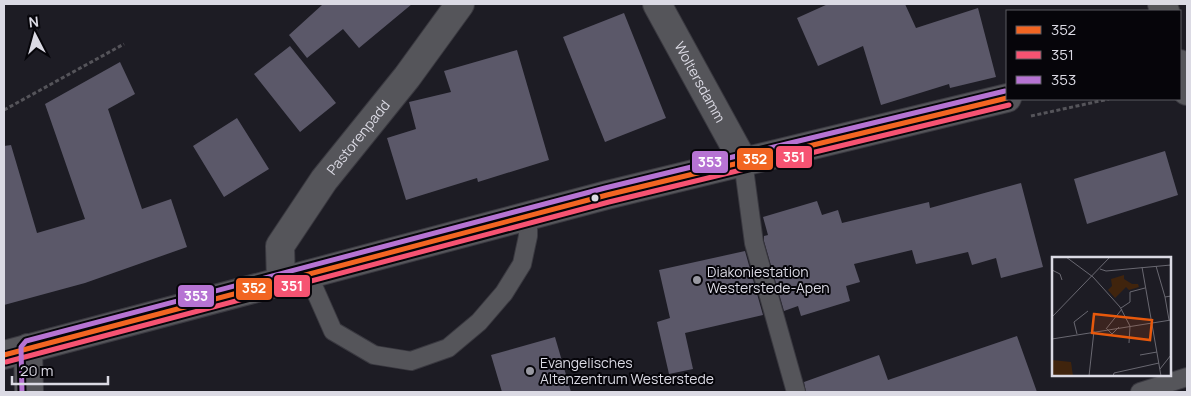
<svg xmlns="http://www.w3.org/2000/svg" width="1191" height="396" font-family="Manrope,sans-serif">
	<rect width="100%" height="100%" fill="#1d1c24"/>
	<!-- building -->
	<path fill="#5b5869" d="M321,4h91l-53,44 -16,-19 -36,29 -18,-23 33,-30z
		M828,4h77l11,24 62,-20 18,69 -46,11 -1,-4 -68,21 -18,-59 -45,20 -21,-48z
		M624,13l42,105 -61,24 -42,-105z
		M290,46l46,57 -36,29 -46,-58z
		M517,50l32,110 -71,22 -1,-4 -71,22 -19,-62 29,-9 -7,-27 42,-10 -7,-21z
		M120,62l15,32 -27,15 34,100 29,-10 16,48 -102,36 -81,22v-159l7,-1 26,88 48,-14 -40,-115z
		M237,118l32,51 -45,28 -31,-51z
		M1165,151l13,44 -91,29 -13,-45z
		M1021,183l22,84 -42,11 -5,-20 -24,7 -4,-13 -52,12 -4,-14 -58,14 6,18 -14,4 4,15 -49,15 -3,-10 -14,5 -20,-70v-5l4,-1 -5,-18 54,-16 5,14 16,-5 4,13 87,-21 1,6z
		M745,251l18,64 -78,18 8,36 -24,5 -12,-52 13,-4 -11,-48z
		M1017,336l20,56h-231l-2,-10 75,-27 9,25z
		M555,337l16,55h-69l-11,-37z"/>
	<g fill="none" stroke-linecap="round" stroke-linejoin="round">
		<!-- lane casing -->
		<g stroke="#3a3940" stroke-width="20">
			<path id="lane" d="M743,161l11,82 42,149
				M299,276l15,12 19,43 41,24 37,6 37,-13 31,-26 25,-29 18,-29 6,-28v-21
				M1140,392l47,-15"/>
		</g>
		<!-- street casing -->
		<g stroke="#3a3940" stroke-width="30">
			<g id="street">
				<path id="s1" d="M657,4l86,157"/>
				<path d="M1162,4l3,7"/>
				<path d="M1180,64l7,27"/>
				<path id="s2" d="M281,281l-1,-35 44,-66 83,-103 53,-73"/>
				<path d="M28,348l1,44"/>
				<path d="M4,355l603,-160 400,-97"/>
			</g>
		</g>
		<!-- path -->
		<path stroke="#55545a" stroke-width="3" stroke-dasharray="4 2.5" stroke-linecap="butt" d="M4,110l120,-66
			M1031,116l78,-17"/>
		<!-- lane -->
		<use href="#lane" stroke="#55555a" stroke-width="18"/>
		<!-- street -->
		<use href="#street" stroke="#55555a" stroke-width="28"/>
		<!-- bus-1 casing -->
		<g stroke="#06050a" stroke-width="9">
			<path id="bus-1" d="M4,355l603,-160 400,-97"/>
		</g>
		<!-- bus-2 casing -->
		<g stroke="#06050a" stroke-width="9">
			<path id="bus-2" d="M6,362l603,-160 400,-97"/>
		</g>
		<!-- bus-3 casing -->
		<g stroke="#06050a" stroke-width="9">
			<path id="bus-3" d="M22,392l-1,-45 5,-6 579,-153 400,-97"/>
		</g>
		<!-- bus-1 -->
		<use href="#bus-1" stroke="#f26522" stroke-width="5"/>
		<!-- bus-2 -->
		<use href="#bus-2" stroke="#f65372" stroke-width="5"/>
		<!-- bus-3 -->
		<use href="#bus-3" stroke="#b673d3" stroke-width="5"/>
	</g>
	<!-- markers -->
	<circle fill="#dbdae4" stroke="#06050a" stroke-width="2" cx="595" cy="198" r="4.5"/>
	<g fill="#9898a1" stroke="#06050a" stroke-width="2">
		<circle cx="697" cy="280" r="5"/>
		<circle cx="530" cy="371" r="5"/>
	</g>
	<g text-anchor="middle" stroke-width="4" stroke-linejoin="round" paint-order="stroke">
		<!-- street labels -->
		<g font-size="14" fill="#dbdae4" stroke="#06050a">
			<text dy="5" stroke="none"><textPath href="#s1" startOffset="89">Woltersdamm</textPath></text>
			<text dy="5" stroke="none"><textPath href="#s2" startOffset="169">Pastorenpadd</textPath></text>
		</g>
		<!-- poi labels -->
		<g font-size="14" fill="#dbdae4" stroke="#06050a" text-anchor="start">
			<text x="707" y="277">Diakoniestation<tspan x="707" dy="16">Westerstede-Apen</tspan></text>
			<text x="540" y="368">Evangelisches<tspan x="540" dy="16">Altenzentrum Westerstede</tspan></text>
		</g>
	</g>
	<!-- overview -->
	<g transform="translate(1052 257)">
		<rect width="119" height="119" fill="#1d1c24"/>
		<path d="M72,18v4l8,5h6l1,3 -10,3 -3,-3 -11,11 -7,-8 4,-4 -1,-7zM0,103l19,2 2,14h-21z" fill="#40240d"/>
		<path fill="none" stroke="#696871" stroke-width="1" d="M14,0l27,20 27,30 10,19 -1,17M104,9l9,31M90,10l19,109M48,12l6,2 65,-6M0,13l8,4 2,6M69,51l9,-6v-10l15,-4M0,60l58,-60M117,63l-4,-23 6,-1M54,72l16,-20M55,72l5,5 7,-7M25,77l-3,-12 14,-11M0,82l119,-19M88,98l17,-3M108,112l11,-14M37,119l5,-45M61,119l1,-3 45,-10"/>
		<path fill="#e8590c" fill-opacity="0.15" stroke="#e8590c" stroke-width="2.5" d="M42,57l58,6 -2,20 -58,-7z"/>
		<rect width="119" height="119" fill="none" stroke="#dbdae4" stroke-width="2.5"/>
	</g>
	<g stroke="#06050a" stroke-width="2">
		<rect x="775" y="145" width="38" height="24" rx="5" fill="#f65372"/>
		<rect x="736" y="147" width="38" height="24" rx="5" fill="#f26522"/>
		<rect x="691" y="150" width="38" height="24" rx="5" fill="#b673d3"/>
		<rect x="273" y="274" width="38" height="24" rx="5" fill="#f65372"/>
		<rect x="235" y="277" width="38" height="24" rx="5" fill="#f26522"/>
		<rect x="177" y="284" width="38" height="24" rx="5" fill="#b673d3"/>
	</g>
	<g font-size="14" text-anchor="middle" font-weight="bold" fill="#fff">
		<text x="794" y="162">351</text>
		<text x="755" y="164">352</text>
		<text x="710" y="167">353</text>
		<text x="292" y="291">351</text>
		<text x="254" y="293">352</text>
		<text x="196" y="301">353</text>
	</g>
	<!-- border -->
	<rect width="1191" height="396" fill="none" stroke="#dbdae4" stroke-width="10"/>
	<!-- legend -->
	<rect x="1006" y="10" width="175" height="90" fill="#06050a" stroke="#5b5a61"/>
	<rect x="1016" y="26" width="25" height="8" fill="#f26522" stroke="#5b5a61"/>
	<text x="1051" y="35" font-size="15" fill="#dbdae4">352</text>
	<rect x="1016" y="51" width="25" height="8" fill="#f65372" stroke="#5b5a61"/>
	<text x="1051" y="60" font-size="15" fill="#dbdae4">351</text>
	<rect x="1016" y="76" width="25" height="8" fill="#b673d3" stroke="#5b5a61"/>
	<text x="1051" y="85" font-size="15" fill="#dbdae4">353</text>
	<!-- north arrow -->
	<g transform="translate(35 35) rotate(354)" stroke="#06050a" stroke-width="4" paint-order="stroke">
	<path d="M0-4L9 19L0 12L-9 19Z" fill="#dbdae4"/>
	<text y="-8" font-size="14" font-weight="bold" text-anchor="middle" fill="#dbdae4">N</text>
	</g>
	<!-- scale -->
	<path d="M12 376v8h96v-8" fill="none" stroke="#dbdae4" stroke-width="2.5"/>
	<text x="20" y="376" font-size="15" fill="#dbdae4" stroke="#06050a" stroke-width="4" paint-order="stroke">20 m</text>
</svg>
